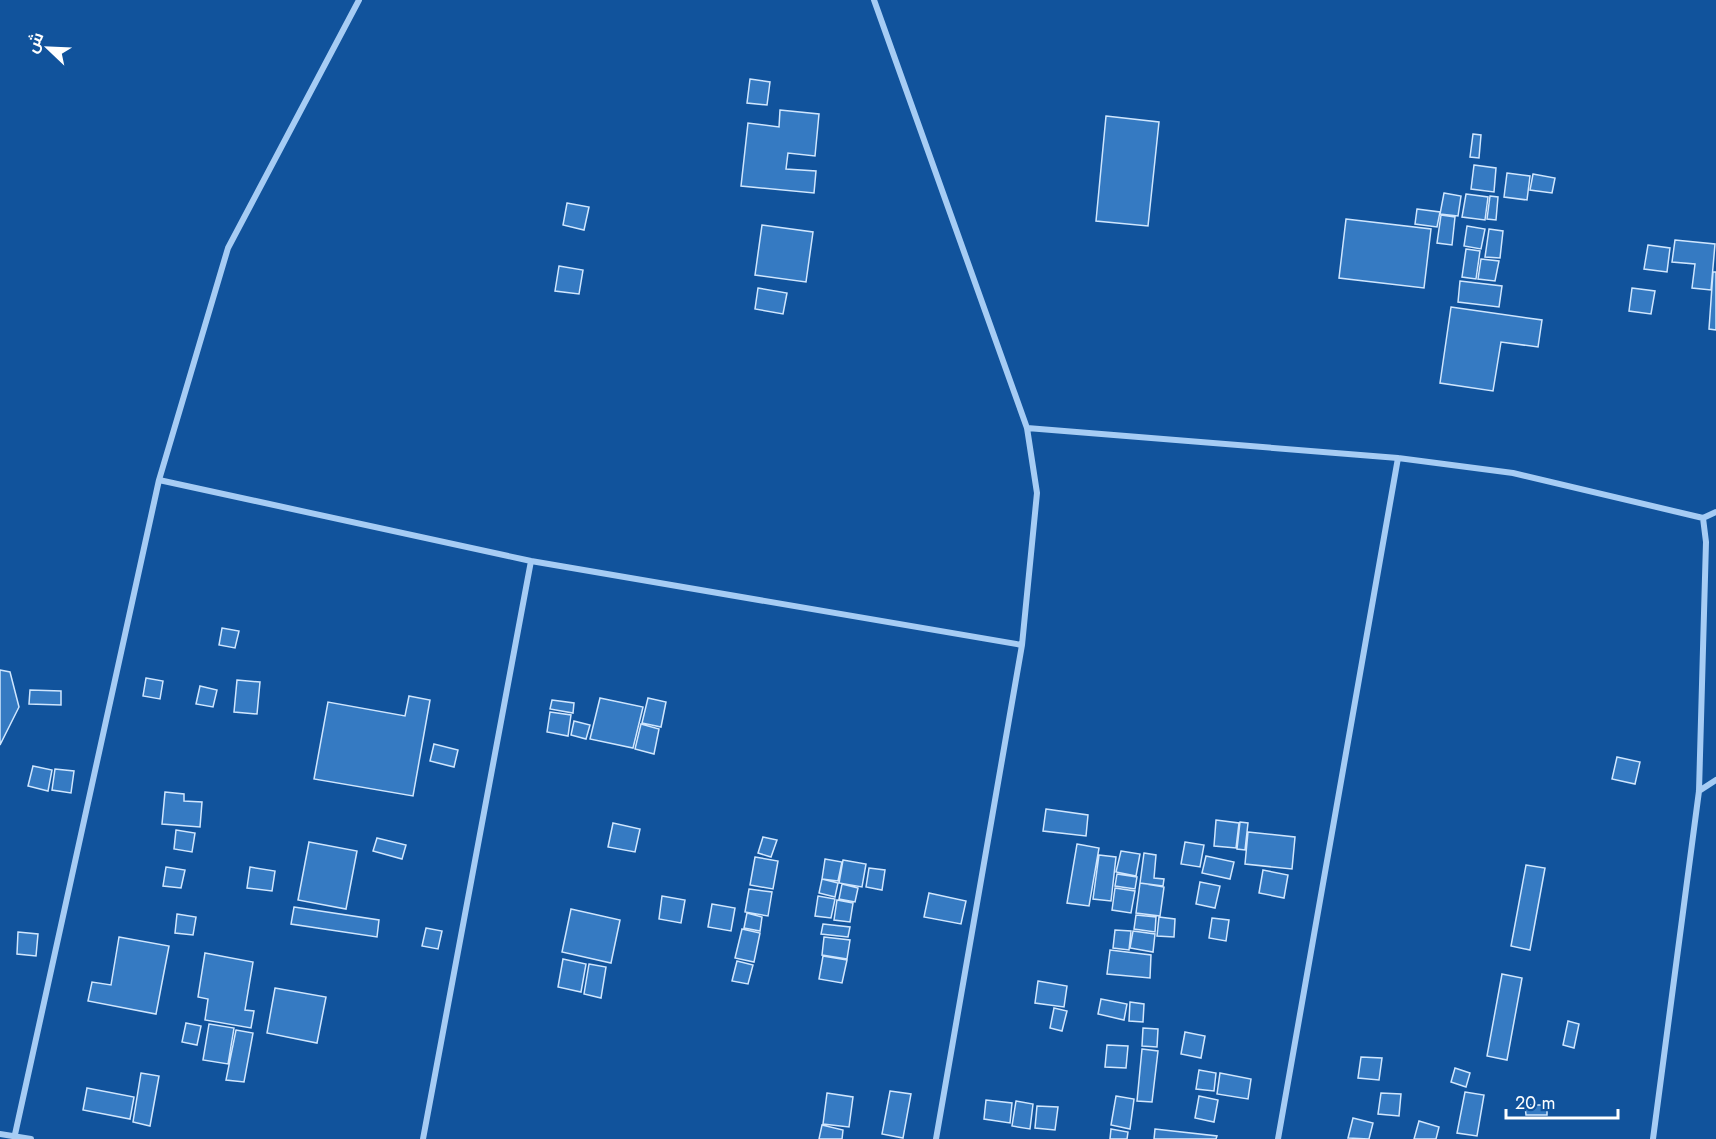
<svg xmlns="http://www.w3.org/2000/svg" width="1716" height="1139" font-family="Jost,Cairo,sans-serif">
	<rect width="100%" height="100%" fill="#11539c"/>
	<!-- building -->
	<path fill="#357ac2" stroke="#cfe6fe" stroke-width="1.5" d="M750,79l20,3 -3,23 -20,-2z
		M780,110l39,4 -4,42 -27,-3 -2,16 30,2 -2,22 -73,-7 7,-63 31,4z
		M1106,116l53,6 -11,104 -52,-5z
		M1473,134l8,1 -2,23 -9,-1z
		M1474,165l22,3 -2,24 -23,-3z
		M1507,173l23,3 -3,24 -23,-3z
		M1533,174l22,4 -3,15 -22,-3z
		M1444,193l17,3 -3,20 -18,-2z
		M1466,194l22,3 -3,23 -23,-3z
		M1490,196l8,1 -2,23 -9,-1z
		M567,203l22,4 -5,23 -21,-5z
		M1417,209l23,3 -3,15 -22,-3z
		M1441,215l14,2 -3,28 -15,-2z
		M1346,219l85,10 -7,59 -85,-10z
		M762,225l51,7 -7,50 -51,-7z
		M1467,226l18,3 -4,20 -17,-3z
		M1489,229l14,2 -3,27 -15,-1z
		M1675,240l40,4 -4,46 -19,-2 3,-24 -23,-2z
		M1648,245l22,3 -3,24 -23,-3z
		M1466,249l14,2 -4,28 -14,-2z
		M1481,259l18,2 -4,20 -17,-2z
		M559,266l24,4 -4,24 -24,-3z
		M1713,272h3v58l-7,-1z
		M1460,281l42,5 -3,21 -41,-5z
		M758,288l29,5 -4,21 -28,-5z
		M1632,288l23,3 -4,23 -22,-3z
		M1451,307l91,13 -4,27 -37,-5 -8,49 -53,-8z
		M222,628l17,3 -4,17 -16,-3z
		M0,670l10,2 9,35 -19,38z
		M146,678l17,3 -3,18 -17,-3z
		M237,680l23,2 -3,32 -23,-2z
		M200,686l17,4 -4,17 -17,-3z
		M30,690l31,1v14l-32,-1z
		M409,696l21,4 -17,96 -99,-17 14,-77 77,14z
		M600,698l43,9 -10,41 -43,-9z
		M648,698l18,4 -5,25 -19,-4z
		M552,700l22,3 -1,10 -23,-4z
		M550,712l21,3 -3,21 -21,-4z
		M574,721l16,4 -4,14 -15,-4z
		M641,724l18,5 -5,25 -19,-5z
		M434,744l24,6 -4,17 -24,-6z
		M1617,757l23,5 -5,22 -23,-5z
		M33,766l19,4 -4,21 -20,-5z
		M55,769l19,2 -3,22 -19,-3z
		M165,792l19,2v7l18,1 -2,25 -38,-3z
		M1046,809l42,6 -2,21 -43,-5z
		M1216,820l23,3 -3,25 -22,-2z
		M1240,822l8,1 -3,27 -8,-1z
		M613,823l27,6 -5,23 -27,-5z
		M176,830l19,3 -3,19 -18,-3z
		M1248,832l47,5 -3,32 -47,-5z
		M763,837l14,3 -6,17 -13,-4z
		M377,838l29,7 -4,14 -29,-8z
		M309,842l48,9 -11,58 -48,-9z
		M1185,842l19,3 -4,22 -19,-3z
		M1077,844l22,4 -10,58 -22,-3z
		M1121,851l19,3 -4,22 -20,-4z
		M1144,853l12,2 -2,23 10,1 -1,7 -23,-3z
		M1099,855l17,2 -5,44 -18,-2z
		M1206,856l28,6 -4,17 -28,-6z
		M755,857l23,4 -5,28 -23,-4z
		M825,859l17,3 -4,19 -16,-2z
		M843,860l23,4 -4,23 -23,-4z
		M1526,865l19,3 -15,82 -19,-4z
		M166,867l19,3 -4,18 -18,-2z
		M250,867l25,4 -3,20 -25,-3z
		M869,868l16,2 -3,20 -16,-3z
		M1263,870l25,5 -4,23 -25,-5z
		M1117,874l20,3 -2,12 -20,-3z
		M822,879l16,4 -3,14 -16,-4z
		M1200,882l20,4 -5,22 -19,-4z
		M1140,883l24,4 -4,29 -24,-3z
		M842,884l16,4 -3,14 -16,-3z
		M1115,888l20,3 -4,22 -19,-3z
		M749,889l23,3 -4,24 -23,-4z
		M929,893l37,8 -5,23 -37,-7z
		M662,896l23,4 -4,23 -22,-4z
		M818,896l17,3 -4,19 -16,-2z
		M837,900l16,3 -3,19 -16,-2z
		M712,904l23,4 -4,23 -23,-4z
		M294,907l85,13 -2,17 -86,-13z
		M571,909l49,11 -9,43 -49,-11z
		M747,913l15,4 -2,14 -16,-3z
		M177,914l19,3 -3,18 -18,-2z
		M1136,915l20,2 -1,15 -21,-3z
		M1159,917l16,2 -1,18 -17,-1z
		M1212,918l17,2 -3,21 -17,-3z
		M823,924l27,3 -2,10 -27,-3z
		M426,928l16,3 -4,18 -16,-3z
		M742,929l18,4 -6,29 -19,-4z
		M1115,930l16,1 -2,19 -16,-2z
		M1133,931l22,3 -2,18 -23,-4z
		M18,932l20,2 -2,22 -19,-2z
		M119,937l50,9 -13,68 -68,-13 4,-19 19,3z
		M824,937l26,3 -3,19 -25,-4z
		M1110,950l41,5 -1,23 -43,-4z
		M205,953l48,9 -8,48 9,1 -3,17 -46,-8 3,-21 -10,-2z
		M823,956l24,4 -5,23 -23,-4z
		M563,959l23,5 -5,28 -23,-5z
		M737,961l16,4 -5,19 -16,-3z
		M589,964l17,3 -5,31 -17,-4z
		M1502,974l20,4 -15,82 -20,-4z
		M1038,981l29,5 -3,21 -29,-4z
		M275,988l51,9 -9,46 -50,-10z
		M1101,999l26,5 -3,16 -26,-6z
		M1130,1002l14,2 -1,18 -14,-1z
		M1054,1008l13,3 -5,20 -12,-3z
		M1568,1021l11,3 -5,24 -11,-3z
		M186,1023l15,3 -4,19 -15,-3z
		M209,1024l25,4 -6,36 -25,-4z
		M1143,1028l15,1 -1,18 -15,-1z
		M236,1030l17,3 -9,49 -18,-2z
		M1185,1032l20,4 -4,22 -20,-4z
		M1107,1045l21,1 -2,22 -21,-1z
		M1142,1049l16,2 -6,51 -15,-1z
		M1361,1057l21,1 -3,22 -21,-2z
		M1455,1068l15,5 -4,14 -15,-5z
		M1199,1070l17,3 -2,18 -18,-2z
		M141,1073l18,3 -9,50 -17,-4z
		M1220,1073l31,6 -3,20 -31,-5z
		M87,1088l47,9 -4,22 -47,-9z
		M890,1091l21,3 -8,44 -21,-4z
		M1465,1092l19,3 -7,41 -20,-3z
		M827,1093l26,4 -4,30 -26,-3z
		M1381,1093l20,1 -2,22 -21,-2z
		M1116,1096l18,3 -4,30 -19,-4z
		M1199,1096l19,4 -4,22 -19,-4z
		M986,1100l26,3 -2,20 -26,-4z
		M1016,1101l17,3 -3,25 -18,-3z
		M1525,1105h22v10h-21z
		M1037,1106l21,1 -3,23 -20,-2z
		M1353,1118l20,5 -4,16 -21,-1z
		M1419,1121l20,6 -3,12h-22z
		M822,1125l21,5 -1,9h-23z
		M1111,1129l17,3 -1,7h-17z
		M1155,1129l62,7 -1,3h-62z"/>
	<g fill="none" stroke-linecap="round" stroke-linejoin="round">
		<!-- street -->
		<path stroke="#a6ccf4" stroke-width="6" d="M874,0l153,428 10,65 -15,152 -86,494
			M1027,428l371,30 115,15 190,45 13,-6
			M159,480l372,81 491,84
			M1699,791l17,-11
			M0,1134l31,5
			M14,1139l145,-659 69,-232 131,-248
			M423,1139l108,-578
			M1278,1139l120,-681
			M1653,1139l46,-348 7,-249 -3,-24"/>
	</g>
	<!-- north arrow -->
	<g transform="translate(48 48) rotate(293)" stroke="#11539c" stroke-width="4.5" paint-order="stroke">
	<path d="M0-4.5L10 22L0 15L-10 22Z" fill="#ffffff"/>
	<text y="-9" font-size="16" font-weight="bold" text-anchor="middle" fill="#ffffff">ش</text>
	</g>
	<!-- scale -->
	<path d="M1506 1109v9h112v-9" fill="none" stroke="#ffffff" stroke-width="3"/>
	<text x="1515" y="1109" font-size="18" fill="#ffffff" stroke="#11539c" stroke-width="4.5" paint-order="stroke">20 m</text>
</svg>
